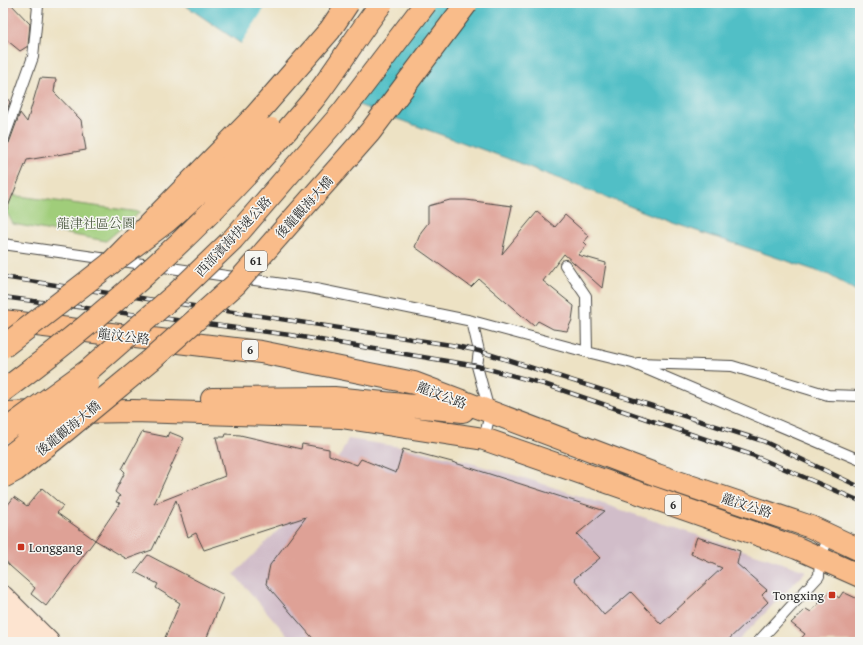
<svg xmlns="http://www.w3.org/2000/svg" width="863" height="645" font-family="'Gentium Book Plus','Noto Serif TC',serif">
	<rect width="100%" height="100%" fill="#f6f6f2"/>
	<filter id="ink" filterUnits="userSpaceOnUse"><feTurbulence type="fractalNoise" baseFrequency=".025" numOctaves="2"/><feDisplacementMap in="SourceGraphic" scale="8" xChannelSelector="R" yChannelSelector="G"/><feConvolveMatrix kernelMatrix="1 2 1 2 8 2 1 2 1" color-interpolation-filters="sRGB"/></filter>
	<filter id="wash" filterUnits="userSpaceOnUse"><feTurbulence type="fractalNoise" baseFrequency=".012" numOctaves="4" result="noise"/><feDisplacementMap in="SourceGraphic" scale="16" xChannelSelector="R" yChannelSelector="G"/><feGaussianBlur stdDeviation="0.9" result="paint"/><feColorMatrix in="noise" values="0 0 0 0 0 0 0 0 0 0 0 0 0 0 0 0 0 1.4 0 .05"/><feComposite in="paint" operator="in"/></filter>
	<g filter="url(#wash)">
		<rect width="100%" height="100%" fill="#ede2c4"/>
		<!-- industrial -->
		<path fill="#d1bdc9" d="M348,439l59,9 42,9 82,23 275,91 -69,71h-444l-59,-68 95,-94z"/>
		<!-- green -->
		<path fill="#a0cd7a" stroke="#667c52" d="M3,194l137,18 -34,29 -93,-17 -10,-19z"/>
		<!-- water -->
		<path fill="#51bfc6" stroke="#3e7578" d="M182,3h678v290l-31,-18 -156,-52 -167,-65 -206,-74z"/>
		<!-- pier -->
		<path fill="#ede2c4" d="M268,3h155l-70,102 -54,-19 -59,-41z"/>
		<g id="blocks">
			<!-- building -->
			<path fill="#dea196" d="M3,3h7l20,21 -2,22 -8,5 -17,-14z
				M40,78l16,1 -2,13 27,28 5,30 -59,10 -24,59v-72l6,-4 11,-30 7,9z
				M3,93l7,9 -7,20z
				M450,200h16l46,6 -10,48 35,-42 18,15 10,-12 24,21 -5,6 3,3 -9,10 28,8 -4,25 -38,-34 -21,27 31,25 -2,14 -5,11 -14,-2 -15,-8 -4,5 -55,-47 -8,8 -56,-40 6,-15 7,-9v-17z
				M142,432l25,5 2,-5 15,6 -30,66 71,-28 -9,-39h9l1,-3 14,1 61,14 1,-5 27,5v6l28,10 4,-6 35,14 7,-24 49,13 153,49 -28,23 23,24 -26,21 30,36 27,-23 30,32 61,-56 -31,-14 6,-17 43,14 -3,13 30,26 -5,5 6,7 -42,40h-410l-50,-58 4,-19 36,-48 -102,33 -8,-17 -8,4 -12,-37 -24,50 -25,9 -32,-19 25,-37 -4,-1 4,-6 -5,-4 10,-20 -3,-3z
				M42,488l21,18 -6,7 38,27 -49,66 -15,-12 4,-6 -25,-22 -7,-8v-47l11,-14 13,9z
				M148,555l76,40 -19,47h-42l17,-39 -24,-15 2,-4 -23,-12z
				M830,591l9,7 4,-6 17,8v42h-62l7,-8 -14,-11 15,-14 5,3z"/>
		</g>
	</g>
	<g filter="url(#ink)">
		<use href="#blocks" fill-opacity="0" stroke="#484642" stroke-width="1"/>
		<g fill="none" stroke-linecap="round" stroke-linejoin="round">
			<!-- service casing -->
			<g stroke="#484642" stroke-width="12">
				<path id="service" d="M3,141l30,-84 5,-51 -3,-3
					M3,244l308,44 161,33 115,31 -1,-56 -21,-31
					M472,321l7,30 -2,15 13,48 -6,25
					M587,352l45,11 228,97
					M638,363l94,3 96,29 32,1
					M758,642l61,-66 1,-18 10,-23"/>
			</g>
			<!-- secondary casing -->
			<g stroke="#484642" stroke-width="24">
				<path id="secondary" d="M3,597l45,45
					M3,622l28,20"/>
			</g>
			<!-- primary casing -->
			<g stroke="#484642" stroke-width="24">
				<path id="primary" d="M3,321l258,31 153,31 243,92 154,52 49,23
					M212,399l122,-1 129,13
					M76,412l57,-1 208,6 143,22 313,109 63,28
					M3,413l38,-1"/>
			</g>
			<!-- service -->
			<use href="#service" stroke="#fff" stroke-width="10"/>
			<!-- secondary -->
			<use href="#secondary" stroke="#fde4d0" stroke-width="22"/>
			<!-- primary -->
			<use href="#primary" stroke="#f9bc8a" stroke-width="22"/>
			<!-- rail casing -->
			<g stroke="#2b2b2b" stroke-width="4.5">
				<path id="rail" d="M3,277l448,68 28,6 284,90 97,46
					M3,297l287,38 187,31 67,18 208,71 108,46"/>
			</g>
			<!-- rail -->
			<use href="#rail" stroke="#f6f6f2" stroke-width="3" stroke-dasharray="9" stroke-linecap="butt"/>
			<!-- primary-bridge casing -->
			<g stroke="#484642" stroke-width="24" stroke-linecap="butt">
				<path id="primary-bridge" d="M3,347l107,-83 145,-148 75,-86 18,-27
					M3,477l13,-7 49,-39 86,-71 85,-76 134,-152 97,-129"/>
			</g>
			<!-- trunk-bridge casing -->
			<g stroke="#484642" stroke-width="24" stroke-linecap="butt">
				<path id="trunk-bridge" d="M110,264l56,-42 105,-93
					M3,391c114,-84 218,-181 309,-290 25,-31 45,-67 70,-98
					M3,432l87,-63 88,-77 55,-53 109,-126 84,-110
					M3,461l17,-13 68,-63"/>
			</g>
			<!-- primary-bridge -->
			<use href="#primary-bridge" stroke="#f9bc8a" stroke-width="22"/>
			<!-- trunk-bridge -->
			<use href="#trunk-bridge" stroke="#f9bc8a" stroke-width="22"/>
		</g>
	</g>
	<!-- markers -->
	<g fill="#c8321e" stroke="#f6f6f2" stroke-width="1.5">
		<rect x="17" y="543" width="8" height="8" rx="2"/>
		<rect x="828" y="591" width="8" height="8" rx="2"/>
	</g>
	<g text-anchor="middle" stroke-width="3" stroke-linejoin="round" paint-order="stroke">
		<!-- shield labels -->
		<g fill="#f6f6f2" stroke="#686867" stroke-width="1">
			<rect x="245" y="251" width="22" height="20" rx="3"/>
			<rect x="242" y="340" width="16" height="20" rx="3"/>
			<rect x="665" y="495" width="16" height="20" rx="3"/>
		</g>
		<g font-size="12" font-weight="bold" fill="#2b2b2b">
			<text x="256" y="265">61</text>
			<text x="250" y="354">6</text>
			<text x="673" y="509">6</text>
		</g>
		<!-- street labels -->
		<g font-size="13" fill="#2b2b2b" stroke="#f6f6f2">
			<text transform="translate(304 207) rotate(-48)" y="5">後龍觀海大橋</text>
			<text transform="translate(233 236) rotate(-47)" y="5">西部濱海快速公路</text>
			<text transform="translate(124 336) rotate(7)" y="5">龍汶公路</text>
			<text transform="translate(442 395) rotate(21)" y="5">龍汶公路</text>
			<text transform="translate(68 428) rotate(-39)" y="5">後龍觀海大橋</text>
			<text transform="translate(747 505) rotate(18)" y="5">龍汶公路</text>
		</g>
		<!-- park labels -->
		<g font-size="13" fill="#4e5c43" stroke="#f6f6f2">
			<text x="96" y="228">龍津社區公園</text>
		</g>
		<!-- poi labels -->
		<g font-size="13" fill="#2b2b2b" stroke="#f6f6f2" text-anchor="start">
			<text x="29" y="552">Longgang</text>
			<text x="824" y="600" text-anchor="end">Tongxing</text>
		</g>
	</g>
	<!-- margin -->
	<rect width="863" height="645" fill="none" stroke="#f6f6f2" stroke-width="16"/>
</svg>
